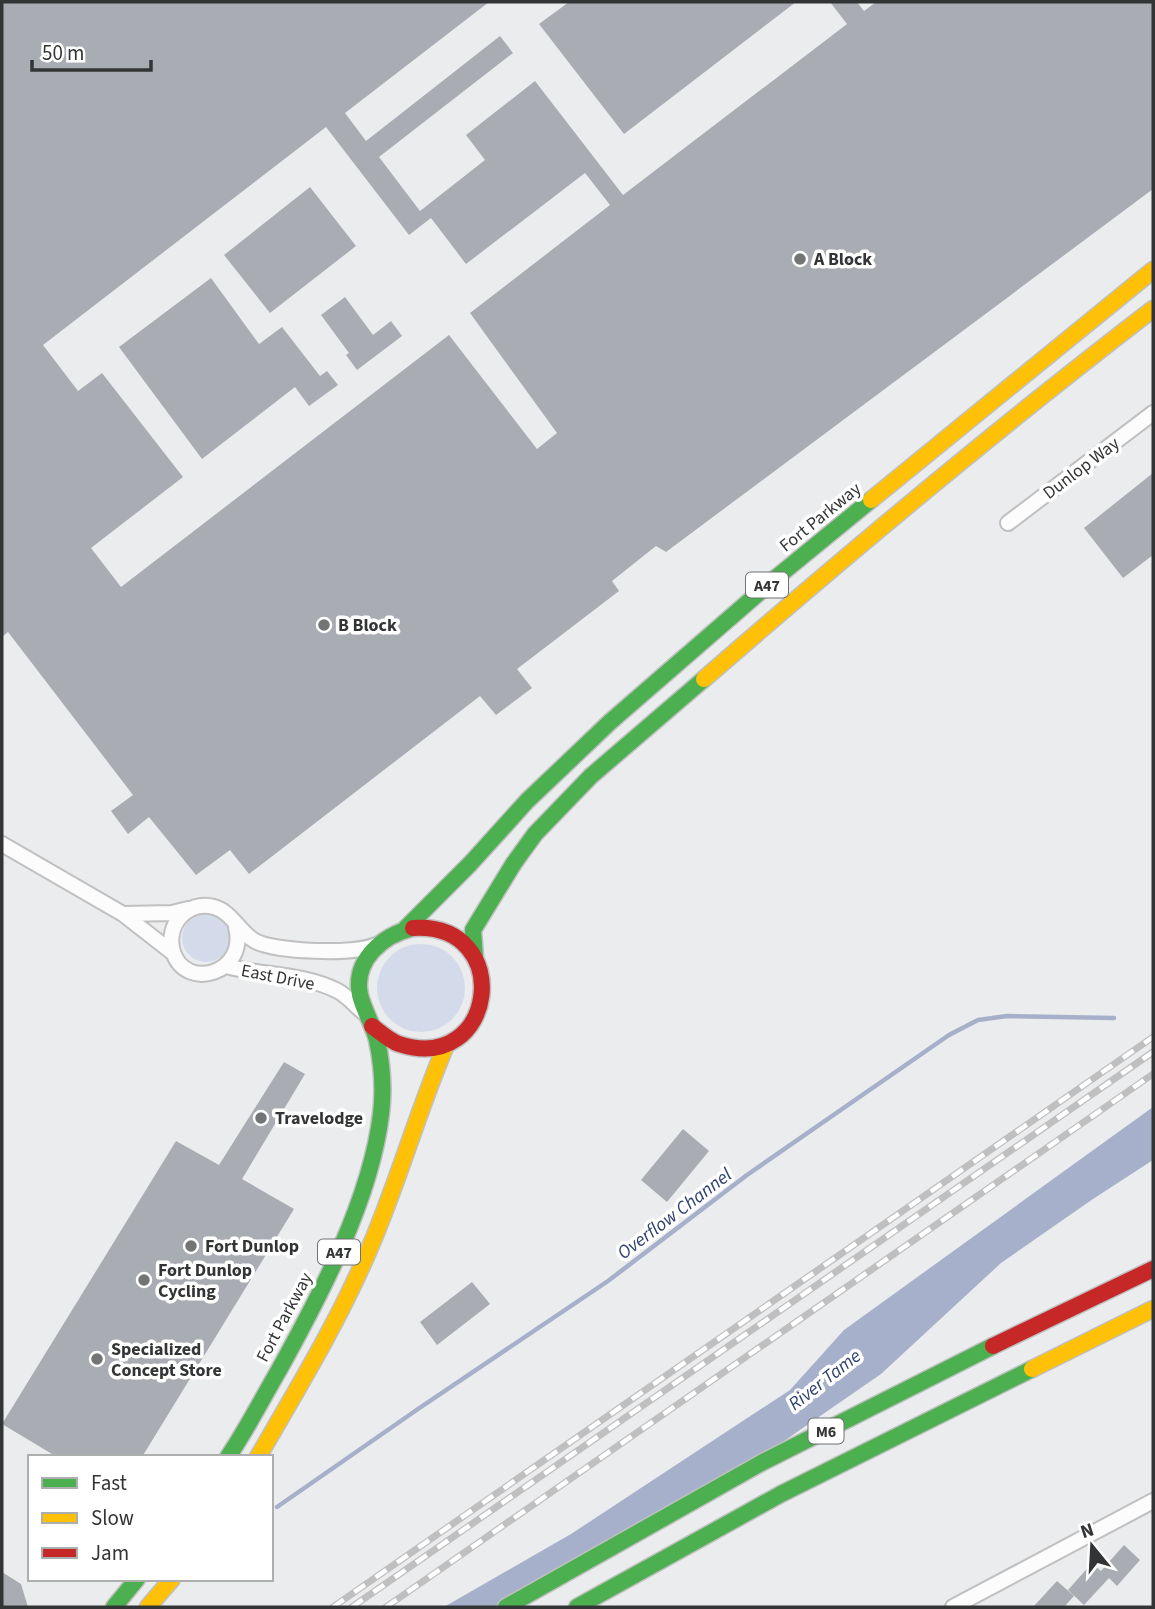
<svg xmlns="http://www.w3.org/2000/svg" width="1155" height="1609" font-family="'Source Sans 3',sans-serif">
	<rect width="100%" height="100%" fill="#ebecee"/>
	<!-- green -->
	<path fill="#d3dae9" d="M182 938a24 24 0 1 1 48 0a24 24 0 1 1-48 0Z
		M377 988a44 44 0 1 1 88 0a44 44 0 1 1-88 0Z"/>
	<!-- water -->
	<path fill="#a6b0ca" d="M1153,1107v53l-60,39 -92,64 -120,111 -178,123 -185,110h-74l127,-73 219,-144 54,-60z"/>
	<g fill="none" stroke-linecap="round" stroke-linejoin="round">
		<!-- stream -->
		<path stroke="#a6b0ca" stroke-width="4.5" d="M277,1507l141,-98 190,-128 139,-106 202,-140 29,-15 29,-4 107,2"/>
	</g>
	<!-- building -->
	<path fill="#a9acb3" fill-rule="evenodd" d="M2,2h487l-144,111 21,28 134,-105 13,17 -134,104 41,54 65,-51 -19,-25 69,-54 88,114 224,-171 -17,-22h27l7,9 12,-9h277v187l-487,363 -10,-6 -44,35 7,10 -102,78 15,19 -36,27 -16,-19 -231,178 -19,-24 -34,25 -47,-58 -21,17 -17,-23 22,-16 -125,-163 -6,5zM326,127l83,108 22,-17 35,46 119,-91 25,32 -140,108 87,120 -20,16 -88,-114 -328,252 -30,-39 92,-71 -81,-104 -24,18 -35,-46z
		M569,2h227l-172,132 -85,-110z
		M310,187l46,59 -86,67 -46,-58z
		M211,278l48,66 23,-17 38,49 7,-5 11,14 -29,21 -14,-19 -93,72 -83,-112z
		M345,297l28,38 18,-14 11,15 -45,34 -11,-15 3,-2 -28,-38z
		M1153,473v82l-30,23 -39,-50z
		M284,1062l21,12 -63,105 52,30 -152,248h-85l-55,-33 174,-283 43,24z
		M683,1129l26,22 -42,51 -26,-22z
		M472,1282l18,22 -53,41 -17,-23z
		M1124,1545l16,15 -23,26 -8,-8 -25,27 -16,-15 24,-27 9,8z
		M2,1572l19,12 7,23h-26z
		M1057,1581l17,15 -10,11h-31z"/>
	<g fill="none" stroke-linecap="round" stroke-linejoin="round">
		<!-- street casing -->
		<g stroke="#c0c0c1" stroke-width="18">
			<path id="street" d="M1008,523l145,-110
				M2,844l121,70 50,39
				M123,914l49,-1 16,-4
				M236,927c12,46 -50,65 -63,25 -8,-27 14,-52 41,-45 18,5 25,25 41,34 20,11 100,14 121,4
				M226,966c37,10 76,7 112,25 9,5 17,14 25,21
				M953,1607l200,-106"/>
		</g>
		<!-- fast casing -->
		<g stroke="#c0c0c1" stroke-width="19">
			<path id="fast" d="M406,928l64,-64 57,-63 83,-79 167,-145 94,-77
				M475,957l-2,-27 41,-67 21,-29 56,-58 113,-97
				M228,1457c19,-28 34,-58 51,-87 41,-74 92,-171 102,-256 3,-24 1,-50 -4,-74 -4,-15 -13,-29 -17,-45 -7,-35 23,-60 53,-67
				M114,1607l23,-28
				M506,1607l257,-145 230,-116
				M577,1607l204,-113 251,-125"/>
		</g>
		<!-- slow casing -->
		<g stroke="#c0c0c1" stroke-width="19">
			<path id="slow" d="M871,500l282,-230
				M704,679c146,-127 295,-252 449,-370
				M1032,1369l121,-60
				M258,1457c40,-69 82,-138 113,-212 28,-66 47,-134 75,-200
				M148,1607l24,-28"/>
		</g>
		<!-- jam casing -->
		<g stroke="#c0c0c1" stroke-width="19">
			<path id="jam" d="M372,1026c8,6 18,15 27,18 98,32 117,-122 14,-116
				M993,1346l160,-77"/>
		</g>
		<!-- street -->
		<use href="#street" stroke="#fcfcfc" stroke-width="14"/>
		<!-- fast -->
		<use href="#fast" stroke="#4caf50" stroke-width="16"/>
		<!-- slow -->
		<use href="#slow" stroke="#ffc107" stroke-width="16"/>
		<!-- jam -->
		<use href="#jam" stroke="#c62828" stroke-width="16"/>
		<!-- rail casing -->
		<g stroke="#bfbfc0" stroke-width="7">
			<path id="rail" d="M333,1607l820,-570
				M352,1607l801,-555
				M386,1607l767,-533"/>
		</g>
		<!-- rail -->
		<use href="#rail" stroke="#fff" stroke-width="4.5" stroke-dasharray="13" stroke-linecap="butt"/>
	</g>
	<!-- markers -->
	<g fill="#737476" stroke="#fff" stroke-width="2.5">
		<circle cx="800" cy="259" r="7"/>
		<circle cx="324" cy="625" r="7"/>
		<circle cx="261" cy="1118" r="7"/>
		<circle cx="191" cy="1246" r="7"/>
		<circle cx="144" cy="1280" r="7"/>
		<circle cx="97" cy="1359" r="7"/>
	</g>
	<g text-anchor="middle" stroke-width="7" stroke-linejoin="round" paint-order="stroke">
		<!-- shield labels -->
		<g fill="#fff" stroke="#707172" stroke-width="2">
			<rect x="746" y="572.5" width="42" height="25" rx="5"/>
			<rect x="318" y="1239.5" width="42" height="25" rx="5"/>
			<rect x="808.5" y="1418.5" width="35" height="25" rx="5"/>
		</g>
		<g font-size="16" font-weight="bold" fill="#333435">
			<text x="767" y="591">A47</text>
			<text x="339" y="1258">A47</text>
			<text x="826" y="1437">M6</text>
		</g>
		<!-- poi labels -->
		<g font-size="18" font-weight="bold" fill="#333435" stroke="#fff" text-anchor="start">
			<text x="814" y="265">A Block</text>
			<text x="338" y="631">B Block</text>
			<text x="275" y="1124">Travelodge</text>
			<text x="205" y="1252">Fort Dunlop</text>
			<text x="158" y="1276">Fort Dunlop<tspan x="158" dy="21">Cycling</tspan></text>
			<text x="111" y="1355">Specialized<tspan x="111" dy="21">Concept Store</tspan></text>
		</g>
		<!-- street labels -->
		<g font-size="18" fill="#333435" stroke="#fff">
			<text transform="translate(1081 468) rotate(-37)" y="6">Dunlop Way</text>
			<text transform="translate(820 517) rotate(-39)" y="6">Fort Parkway</text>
			<text transform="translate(278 977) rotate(11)" y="6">East Drive</text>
			<text transform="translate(284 1317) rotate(-62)" y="6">Fort Parkway</text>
		</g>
		<!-- water labels -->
		<g font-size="19" font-style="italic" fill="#2f4071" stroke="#fff">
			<text transform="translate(674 1213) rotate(-37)" y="7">Overflow Channel</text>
			<text transform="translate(824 1379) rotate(-38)" y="7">River Tame</text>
		</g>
	</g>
	<!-- border -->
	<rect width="1155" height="1609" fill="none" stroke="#333435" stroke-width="7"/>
	<!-- legend -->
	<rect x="28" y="1455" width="245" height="126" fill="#ffffff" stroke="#adaeae" stroke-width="2"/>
	<rect x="42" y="1478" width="35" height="10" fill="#4caf50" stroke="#adaeae" stroke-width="2"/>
	<text x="91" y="1490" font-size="21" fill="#333435">Fast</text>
	<rect x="42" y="1513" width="35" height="10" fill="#ffc107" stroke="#adaeae" stroke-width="2"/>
	<text x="91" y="1525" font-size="21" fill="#333435">Slow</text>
	<rect x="42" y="1548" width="35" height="10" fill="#c62828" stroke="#adaeae" stroke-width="2"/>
	<text x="91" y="1560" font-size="21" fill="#333435">Jam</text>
	<!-- north arrow -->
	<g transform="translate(1092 1546) rotate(342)" stroke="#ffffff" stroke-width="5" paint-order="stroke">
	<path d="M0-5L12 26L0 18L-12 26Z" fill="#333435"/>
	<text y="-10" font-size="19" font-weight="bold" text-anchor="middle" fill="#333435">N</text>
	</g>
	<!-- scale -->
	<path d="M32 60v10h119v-10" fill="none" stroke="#333435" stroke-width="3.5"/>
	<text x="42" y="60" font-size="21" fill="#333435" stroke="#ffffff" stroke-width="5" paint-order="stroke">50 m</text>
</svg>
